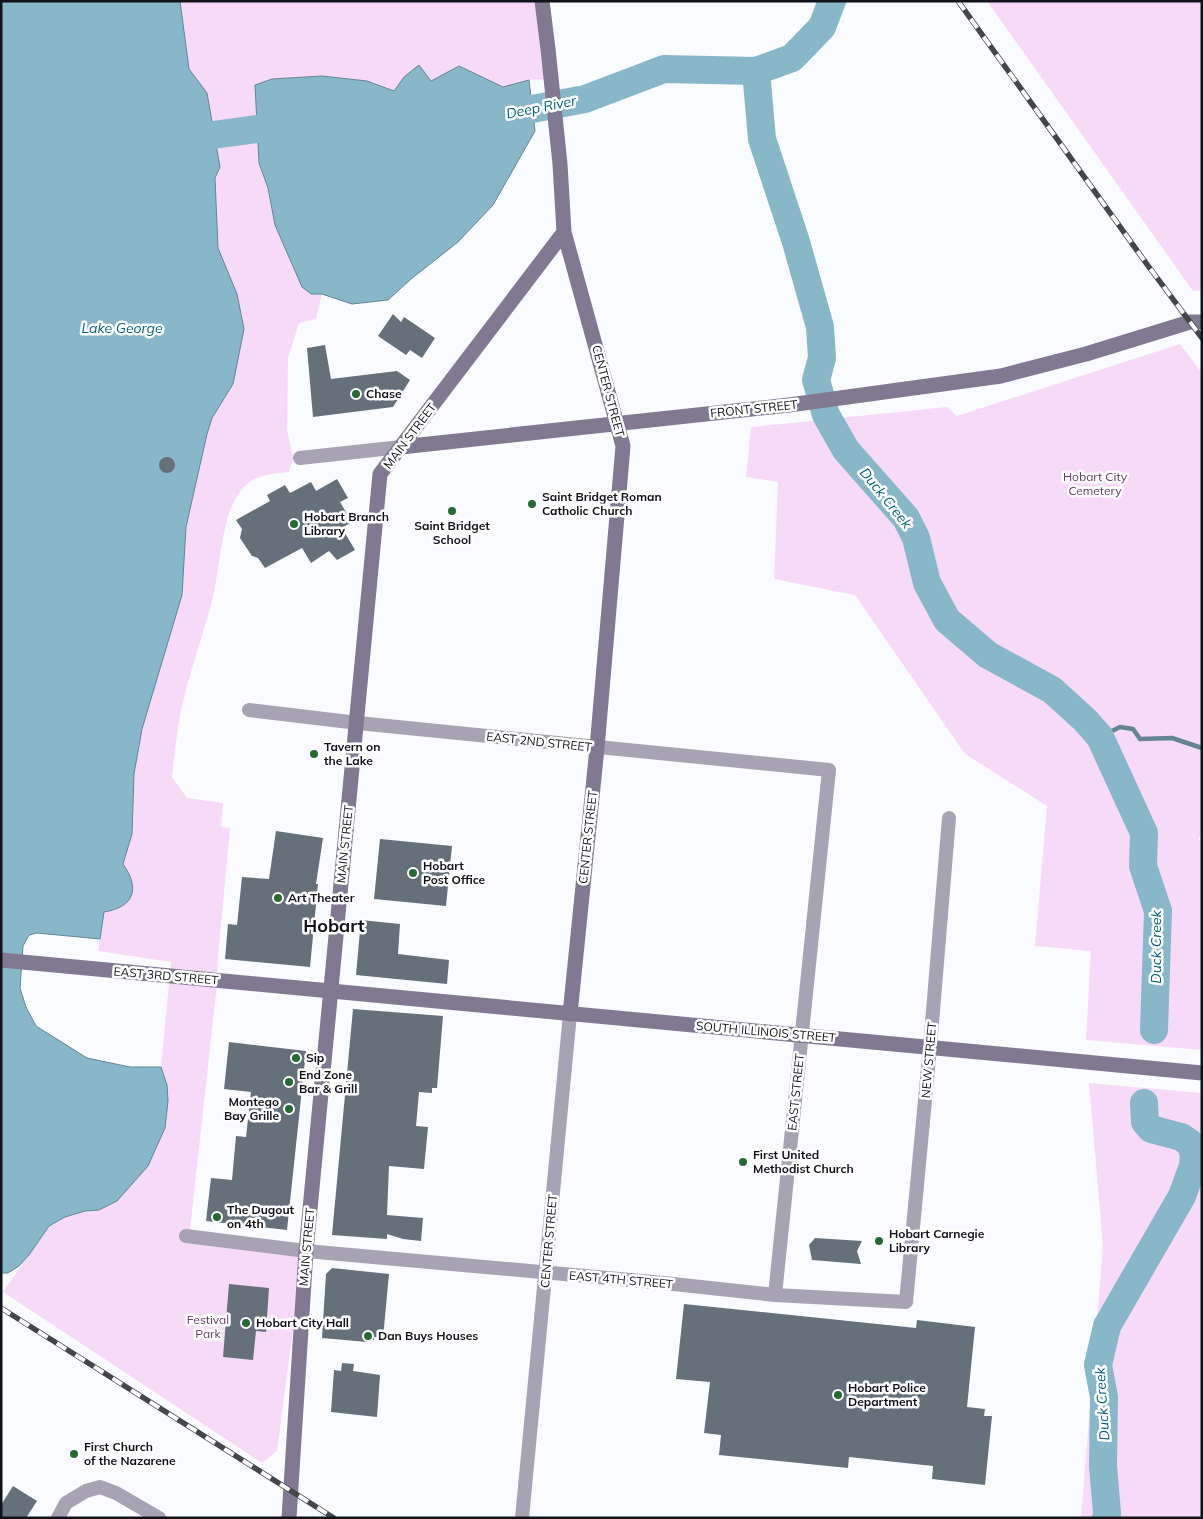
<svg xmlns="http://www.w3.org/2000/svg" width="1203" height="1519" font-family="Mulish,sans-serif">
	<rect width="100%" height="100%" fill="#fafbfe"/>
	<!-- green -->
	<path fill="#f7daf8" d="M165,1h370l8,46 3,32 -17,1 -26,7 -44,-21 -28,15 -27,-4 -10,14 -27,-10 -108,82 9,25 7,37 36,69h11l-6,25 -17,4 -11,35 -1,72 6,28 -4,14c-17,2 -32,2 -45,15 -23,23 -23,78 -31,109 -8,35 -22,70 -30,106 -6,24 -8,50 -11,75l15,21 36,5 -2,24 9,1 -12,129 -1,27 -28,255 114,15 -26,197 -15,12 -259,-171 46,-66 16,-9 20,-6 14,-1 49,-44 7,-18 12,-63 -6,-18 10,-105 -73,-11 6,-39z
		M987,1h215v289l-9,1z
		M1180,344l22,29v461l-4,5 4,3v208l-116,-10 5,-89 -56,-5 12,-140 -82,-52 -110,-159 -81,-16 4,-97 -32,-5 5,-50 196,-20 10,9z
		M1089,1083l113,10v425h-121l22,-273z"/>
	<!-- water -->
	<path fill="#88b7c9" stroke="#648694" d="M1,1h179l9,68 18,24 13,74 -5,11 3,70 19,46 7,35 -11,55 -21,34 -5,16 -21,93 -4,68 -40,134 -8,45 -2,60 -9,30c17,24 12,43 -19,48l-4,27 -63,-6 -8,2 -6,11 -3,42 6,19 10,19 51,32 43,9h31l6,18 1,16 -3,27 -17,38 -31,35 -18,9 -14,1 -20,6 -16,9 -20,29 -10,11 -11,7h-7z
		M419,65l12,16 28,-15 44,21 26,-7 6,51 -42,74 -35,37 -47,37 -23,21 -36,4 -30,-10h-11l-9,-7 -27,-62 -7,-37 -9,-25 -4,-78 17,-6 50,-3 45,5 27,10 10,-14z"/>
	<g fill="none" stroke-linecap="round" stroke-linejoin="round">
		<!-- stream -->
		<path stroke="#648694" stroke-width="4.5" d="M1100,737l20,-10 13,2 7,10 32,-1 30,10"/>
		<!-- river -->
		<path stroke="#88b7c9" stroke-width="28" d="M756,71l6,68 34,103 24,85 2,31 -6,22 10,35 20,35 60,68 10,20 11,45 20,37 41,35 64,35 33,30 15,17 44,96 -1,33 15,45 -4,119
			M495,116l90,-17 79,-30 92,2 36,-13 30,-31 10,-26
			M213,135l81,-11
			M1106,1518l1,-5 -4,-47 1,-69 -6,-32 9,-39 75,-130 11,-30 1,-12 -4,-11 -9,-6 -30,-8 -6,-7 -1,-19"/>
	</g>
	<!-- building -->
	<path fill="#65707b" d="M393,314l8,8 3,-5 31,21 -13,20 -12,-8 -4,5 -28,-19z
		M325,345l6,34 66,-8 13,9 -17,27 -80,10 -6,-69z
		M159 465a8 8 0 1 1 16 0a8 8 0 1 1-16 0Z
		M337,479l11,19 -8,4 12,20 -10,6 13,22 -18,10 -8,-9 -18,12 -9,-15 -37,20 -7,-10 -6,-2 -12,-18 2,-9 -6,-9 34,-19 -3,-6 18,-10 5,8 21,-11 5,9z
		M276,831l47,7 -7,46h2l-8,83 -85,-8 3,-35 9,1 5,-48 27,2z
		M380,839l72,7 -6,60 -72,-7z
		M361,920l39,4 -2,30 51,6 -2,24 -91,-9z
		M353,1009l90,7 -6,72h-5v5l-13,-1 -3,34 12,1 -4,42 -35,-3 -2,49 36,3 -2,23 -18,-2 -16,-5v5l-55,-4z
		M229,1042l77,9 -19,179 -81,-9 5,-43 21,2 4,-44 10,1 5,-45 -27,-3z
		M815,1238l47,3 -5,10 4,13 -49,-4 -3,-15z
		M332,1268l57,6 -6,64 -9,-1v3l-7,-1v3l-45,-4 4,-64z
		M229,1284l40,4 -3,44 -10,-1 -3,29 -30,-3z
		M684,1304l232,24 1,-8 58,7 -8,80 18,2 -1,7h8l-7,69 -53,-6 1,-13 -84,-9 -1,11 -129,-13 2,-20 -17,-2 6,-51 -34,-3z
		M342,1363l12,1 -1,7 27,4 -3,42 -46,-5 3,-42 7,1z
		M13,1486l24,15 -11,17h-25v-13z"/>
	<g fill="none" stroke-linecap="round" stroke-linejoin="round">
		<!-- street -->
		<path stroke="#a8a3b4" stroke-width="14" d="M300,458l101,-11
			M249,710l109,13 471,47 -54,525
			M186,1236l120,15 358,32 111,12 131,7 24,-255 19,-229
			M58,1518l8,-15 20,-12 14,-4 16,6 43,25
			M522,1518l48,-504"/>
		<!-- secondary -->
		<path stroke="#817992" stroke-width="15" d="M542,1l6,48 12,115 4,68 59,214 -26,302 -27,266
			M401,447l388,-42 212,-29 85,-22 104,-32h12
			M1,960l1201,113
			M289,1518l17,-267 74,-777 184,-242"/>
		<!-- rail casing -->
		<g stroke="#44464a" stroke-width="5.5">
			<path id="rail" d="M958,1l188,262 56,75
				M1,1308l333,210"/>
		</g>
		<!-- rail -->
		<use href="#rail" stroke="#fff" stroke-width="4" stroke-dasharray="11" stroke-linecap="butt"/>
	</g>
	<!-- markers -->
	<g fill="#286a35" stroke="#fff" stroke-width="2">
		<circle cx="356" cy="394" r="5"/>
		<circle cx="532" cy="504" r="5"/>
		<circle cx="452" cy="511" r="5"/>
		<circle cx="294" cy="524" r="5"/>
		<circle cx="314" cy="754" r="5"/>
		<circle cx="413" cy="873" r="5"/>
		<circle cx="278" cy="898" r="5"/>
		<circle cx="296" cy="1058" r="5"/>
		<circle cx="289" cy="1082" r="5"/>
		<circle cx="289" cy="1109" r="5"/>
		<circle cx="743" cy="1162" r="5"/>
		<circle cx="217" cy="1217" r="5"/>
		<circle cx="879" cy="1241" r="5"/>
		<circle cx="246" cy="1323" r="5"/>
		<circle cx="368" cy="1336" r="5"/>
		<circle cx="838" cy="1395" r="5"/>
		<circle cx="74" cy="1454" r="5"/>
	</g>
	<g text-anchor="middle" stroke-width="5" stroke-linejoin="round" paint-order="stroke">
		<!-- street labels -->
		<g font-size="12" fill="#111318" stroke="#fff">
			<text transform="translate(608 391) rotate(75)" y="4">CENTER STREET</text>
			<text transform="translate(754 409) rotate(-6)" y="4">FRONT STREET</text>
			<text transform="translate(410 436) rotate(-53)" y="4">MAIN STREET</text>
			<text transform="translate(539 742) rotate(6)" y="4">EAST 2ND STREET</text>
			<text transform="translate(588 837) rotate(-84)" y="4">CENTER STREET</text>
			<text transform="translate(345 844) rotate(-84)" y="4">MAIN STREET</text>
			<text transform="translate(166 976) rotate(5)" y="4">EAST 3RD STREET</text>
			<text transform="translate(766 1032) rotate(5)" y="4">SOUTH ILLINOIS STREET</text>
			<text transform="translate(929 1060) rotate(-85)" y="4">NEW STREET</text>
			<text transform="translate(796 1092) rotate(-84)" y="4">EAST STREET</text>
			<text transform="translate(549 1241) rotate(-85)" y="4">CENTER STREET</text>
			<text transform="translate(307 1247) rotate(-85)" y="4">MAIN STREET</text>
			<text transform="translate(621 1280) rotate(5)" y="4">EAST 4TH STREET</text>
		</g>
		<!-- poi labels -->
		<g font-size="12" font-weight="bold" fill="#111318" stroke="#fff" text-anchor="start">
			<text x="366" y="398">Chase</text>
			<text x="542" y="501">Saint Bridget Roman<tspan x="542" dy="14">Catholic Church</tspan></text>
			<text x="304" y="521">Hobart Branch<tspan x="304" dy="14">Library</tspan></text>
			<text x="452" y="530" text-anchor="middle">Saint Bridget<tspan x="452" dy="14">School</tspan></text>
			<text x="324" y="751">Tavern on<tspan x="324" dy="14">the Lake</tspan></text>
			<text x="423" y="870">Hobart<tspan x="423" dy="14">Post Office</tspan></text>
			<text x="288" y="902">Art Theater</text>
			<text x="306" y="1062">Sip</text>
			<text x="299" y="1079">End Zone<tspan x="299" dy="14">Bar &amp; Grill</tspan></text>
			<text x="279" y="1106" text-anchor="end">Montego<tspan x="279" dy="14">Bay Grille</tspan></text>
			<text x="753" y="1159">First United<tspan x="753" dy="14">Methodist Church</tspan></text>
			<text x="227" y="1214">The Dugout<tspan x="227" dy="14">on 4th</tspan></text>
			<text x="889" y="1238">Hobart Carnegie<tspan x="889" dy="14">Library</tspan></text>
			<text x="256" y="1327">Hobart City Hall</text>
			<text x="378" y="1340">Dan Buys Houses</text>
			<text x="848" y="1392">Hobart Police<tspan x="848" dy="14">Department</tspan></text>
			<text x="84" y="1451">First Church<tspan x="84" dy="14">of the Nazarene</tspan></text>
		</g>
		<!-- park labels -->
		<g font-size="12" fill="#643b66" stroke="#fff">
			<text x="1095" y="481">Hobart City<tspan x="1095" dy="14">Cemetery</tspan></text>
			<text x="208" y="1324">Festival<tspan x="208" dy="14">Park</tspan></text>
		</g>
		<!-- water labels -->
		<g font-size="14" font-style="italic" fill="#00617b" stroke="#fff">
			<text transform="translate(541 107) rotate(-11)" y="5">Deep River</text>
			<text x="122" y="333">Lake George</text>
			<text transform="translate(886 498) rotate(51)" y="5">Duck Creek</text>
			<text transform="translate(1156 947) rotate(-90)" y="5">Duck Creek</text>
			<text transform="translate(1102 1404) rotate(-94)" y="5">Duck Creek</text>
		</g>
		<!-- district labels -->
		<g font-size="18" font-weight="bold" fill="#111318" stroke="#fff">
			<text x="334" y="932">Hobart</text>
		</g>
	</g>
	<!-- border -->
	<rect width="1203" height="1519" fill="none" stroke="#111318" stroke-width="5"/>
</svg>
